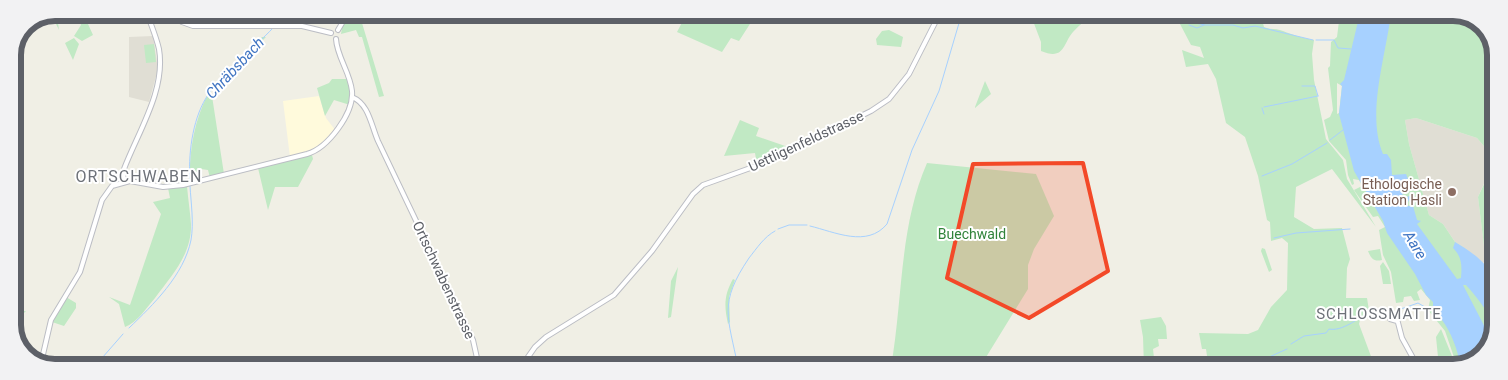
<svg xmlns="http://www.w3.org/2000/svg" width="1508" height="380" font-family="Roboto,sans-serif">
	<rect width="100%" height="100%" fill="#f0efe5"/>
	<!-- commercial -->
	<path fill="#fffadc" d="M319,96l7,22 10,13 -14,17 -32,9 -7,-56z"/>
	<!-- education -->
	<path fill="#e0ded4" d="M153,36l5,33 -9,33 -20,-5v-60z
		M1416,118l61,20 18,21 -17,38 8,65 -5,1 -15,-14 -11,-7 -12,-18 -14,-9 -20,-71 -4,-24z"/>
	<!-- green -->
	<path fill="#c1e9c4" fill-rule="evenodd" d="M53,13l3,4 15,-4h12l10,22 -11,6 -8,-5 7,-11 -3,-10 -17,4 -3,4 1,7 -8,-16z
		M199,13h18l-1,11h-17z
		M350,13h9l25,83 -5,1 -17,-60h-3l-3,-7 -15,4 1,-6z
		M687,13h70l-18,28 -8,-3 -9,14 -45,-20z
		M1030,13h64c-7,6 -15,12 -21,19 -10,11 -8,29 -32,19v-9z
		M1188,13h72l4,14c6,3 13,1 19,4 10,4 19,7 31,9l-2,14 2,26 12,59 17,21 4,19 29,48 -44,-58 -36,18 -2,30 20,12 28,-1 8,31 -3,9 -1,30h21l3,19 -10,3 -1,4 13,35 8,-3v11h-158v-11h-15l-1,-7h-4l-3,-16 49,1 10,-4 13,-23 16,-17 1,-47 -6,-5 -11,3 -1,-19 -3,-2 -9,-44 -13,-39 -19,-14 -10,-44 -8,-15 -22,3 -4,-17 22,8 -4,-11 -9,-2 -11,-21z
		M1340,13h122l23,14 10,23v109l-18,-21 -61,-20 -11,2 4,24 20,71 14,9 12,18 11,7 23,22 -3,-9 -8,-65 17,-36v173l-14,23 -24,9 -12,-35 -17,-21 2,-10 -9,-11 -4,3 3,8 -6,1 -3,-5 -7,1 -1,5 -7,1 -5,-31 -8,-17 -4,-25 6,-3 -7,-11 -5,1 -17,-24 -2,-3 8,-4 -3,-6 -6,-1 1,5 -2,1 -4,-10 -2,-15 -17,-19 -5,-21 6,-3 3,-7 -5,-42 2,-2 1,-24 6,-5zM1337,83l5,3 -3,27 -2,1z
		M889,30l14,7 -2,10 -24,-2 -1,-6 6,-8z
		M262,37h4l-36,37 -2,-2z
		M74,38l5,6 -6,16 -8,-17z
		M154,44l2,18 -10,1 -2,-18z
		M332,79h18l2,13 -2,13 -16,-5 -9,16 -8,-28 12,-5z
		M985,81l6,13 -16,14v-1z
		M207,96h5l12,78 -14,4 -2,-8 -7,-1 1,11 -12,1c-1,-29 4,-59 17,-85z
		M740,120l19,8 -3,8 35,12 -34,17 -2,-12 -31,3z
		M312,155l1,4 -15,28h-23l-7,23 -10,-42z
		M927,163l109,11 18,42 -20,33 -6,16v24l-48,78h-89c12,-68 8,-140 36,-204z
		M187,186c1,12 3,25 4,38 1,30 -19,51 -36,74 -9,10 -17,24 -30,29l-6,-23 -10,-7 21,8 31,-91 -8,-12 17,-4 -2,-10z
		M1262,248l3,1 7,21 -3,2 -8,-21z
		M1380,249l2,11c-9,2 -11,-2 -14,-9z
		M1383,262l6,9 2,13h-8l-3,-18z
		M678,267l-7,50 -3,1 3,-37z
		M733,279l2,1 -6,17 1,25 -2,2c-4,-18 -4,-29 5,-45z
		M66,297l10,6v5l-12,18 -12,-4z
		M13,311h13l-8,8 -5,11 9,11 -3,2 -6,-13z
		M1161,317l5,9 1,13h-9l1,7 -6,3 2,18h-11l-1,-30 -3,-17z
		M1441,329l15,37 -17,1 -3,-30z"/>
	<!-- water -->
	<path fill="#a7d1ff" d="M1360,13h31c-5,43 -25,101 -8,141h4l4,6 1,15 14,-1 2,5 -3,5 4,4 -5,2 -2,6 2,2 8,-3 -4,7v4h5l4,14 4,1 -4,3 40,55 4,-1c1,-13 1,-21 -8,-30l2,-6c14,8 35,22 39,39 4,13 1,31 1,44 -7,-13 -19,-29 -29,-40h-3l28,54 -10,18 -21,8c-2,-15 -9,-33 -18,-45l-4,-1 3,-1 -8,-12v-4l-7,-7 -11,-21 -28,-41 -4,-12 -29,-50 -15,-57 3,-28 -2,-2 4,-4z"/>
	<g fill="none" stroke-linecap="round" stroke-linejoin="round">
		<!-- stream -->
		<path stroke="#a7d1ff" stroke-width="1" d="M1190,22l15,3h28l10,3 12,-2 58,14
			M278,23l8,-10
			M1189,25l8,3 7,-3
			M1316,40h18l4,8 13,1
			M1302,86h13l3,10
			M1264,107l54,-11
			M1262,108l2,6
			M1330,140l13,-10
			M1262,176l30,-12 35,-21
			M190,182c-2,-26 2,-61 16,-84 14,-23 47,-49 67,-70
			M810,226c25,6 57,22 77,-2l25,-74 27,-59 23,-78
			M778,229l11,-4h18
			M1274,238l22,-5 54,-4
			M1398,310l20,-7 7,4h9
			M129,328c24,-23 55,-53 62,-88 3,-17 0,-37 -1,-54
			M1291,344l13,-8 22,-3 3,-4c16,3 32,-15 46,-18 5,-1 11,0 16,0
			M1267,358l20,-9
			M98,367l4,-9 21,-24
			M738,367c-10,-51 -20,-63 11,-109 8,-10 15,-21 26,-27"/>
		<!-- secondary casing -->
		<g stroke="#bbbdc4" stroke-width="6">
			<path id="secondary" d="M170,13l12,9 11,4h109l29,7
				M338,30l10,-17
				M352,97c17,7 19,28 26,44l95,199 6,27
				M123,182l1,-13c14,-37 42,-79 35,-120 -3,-13 -8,-24 -12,-36
				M1397,321l-7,-2 -1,-5 7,1 6,23 16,29
				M41,363l10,-43 29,-48 22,-72 10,-14 18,-5 33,6 20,-2 124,-31c21,-6 47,-41 45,-63 -2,-19 -15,-34 -16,-52
				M521,367l14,-20 11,-10 68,-42 38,-44 41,-57 10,-9 64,-23 104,-51 18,-12 20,-25 31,-61"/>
		</g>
		<!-- secondary -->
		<use href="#secondary" stroke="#fff" stroke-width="4"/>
	</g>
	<!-- marked area -->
	<path fill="#f34928" fill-opacity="0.2" stroke="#f34928" stroke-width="4" stroke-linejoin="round" d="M1083,163l25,108 -79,47 -82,-40 26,-114z"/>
	<!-- markers -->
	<circle fill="#8d6e63" stroke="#fff" stroke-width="2" cx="1452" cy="192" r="5"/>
	<g text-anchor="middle" stroke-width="4" stroke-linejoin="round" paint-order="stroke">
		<!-- street labels -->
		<g font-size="14" fill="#5d6067" stroke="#fff">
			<text transform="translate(806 141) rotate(-25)" y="5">Uettligenfeldstrasse</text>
			<text transform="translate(444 280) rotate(65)" y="5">Ortschwabenstrasse</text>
		</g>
		<!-- education labels -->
		<g font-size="14" fill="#785e54" stroke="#fff" text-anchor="end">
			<text x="1442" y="189">Ethologische<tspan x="1442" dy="16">Station Hasli</tspan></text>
		</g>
		<!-- park labels -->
		<g font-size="14" fill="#30833a" stroke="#fff">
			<text x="972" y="239">Buechwald</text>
		</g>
		<!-- water labels -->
		<g font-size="15" font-style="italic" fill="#3f74c2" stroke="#fff">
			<text transform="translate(235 68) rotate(-47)" y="5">Chräbsbach</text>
			<text transform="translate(1415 245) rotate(59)" y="5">Aare</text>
		</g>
		<!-- neighbourhood labels -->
		<g font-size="15" letter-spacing="1" fill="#6e7279" stroke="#fff">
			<text x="1379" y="319">SCHLOSSMATTE</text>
		</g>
		<!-- quarter labels -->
		<g font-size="16" letter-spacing="1" fill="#6e7279" stroke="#fff">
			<text x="139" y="182">ORTSCHWABEN</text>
		</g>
	</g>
	<!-- crop -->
	<path d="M0 0H1508V380H0ZM55 21H1453A34 34 0 0 1 1487 55V325A34 34 0 0 1 1453 359H55A34 34 0 0 1 21 325V55A34 34 0 0 1 55 21Z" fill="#f2f2f3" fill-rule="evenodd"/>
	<path fill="none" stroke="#5d6067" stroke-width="6" d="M55 21H1453A34 34 0 0 1 1487 55V325A34 34 0 0 1 1453 359H55A34 34 0 0 1 21 325V55A34 34 0 0 1 55 21Z"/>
</svg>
